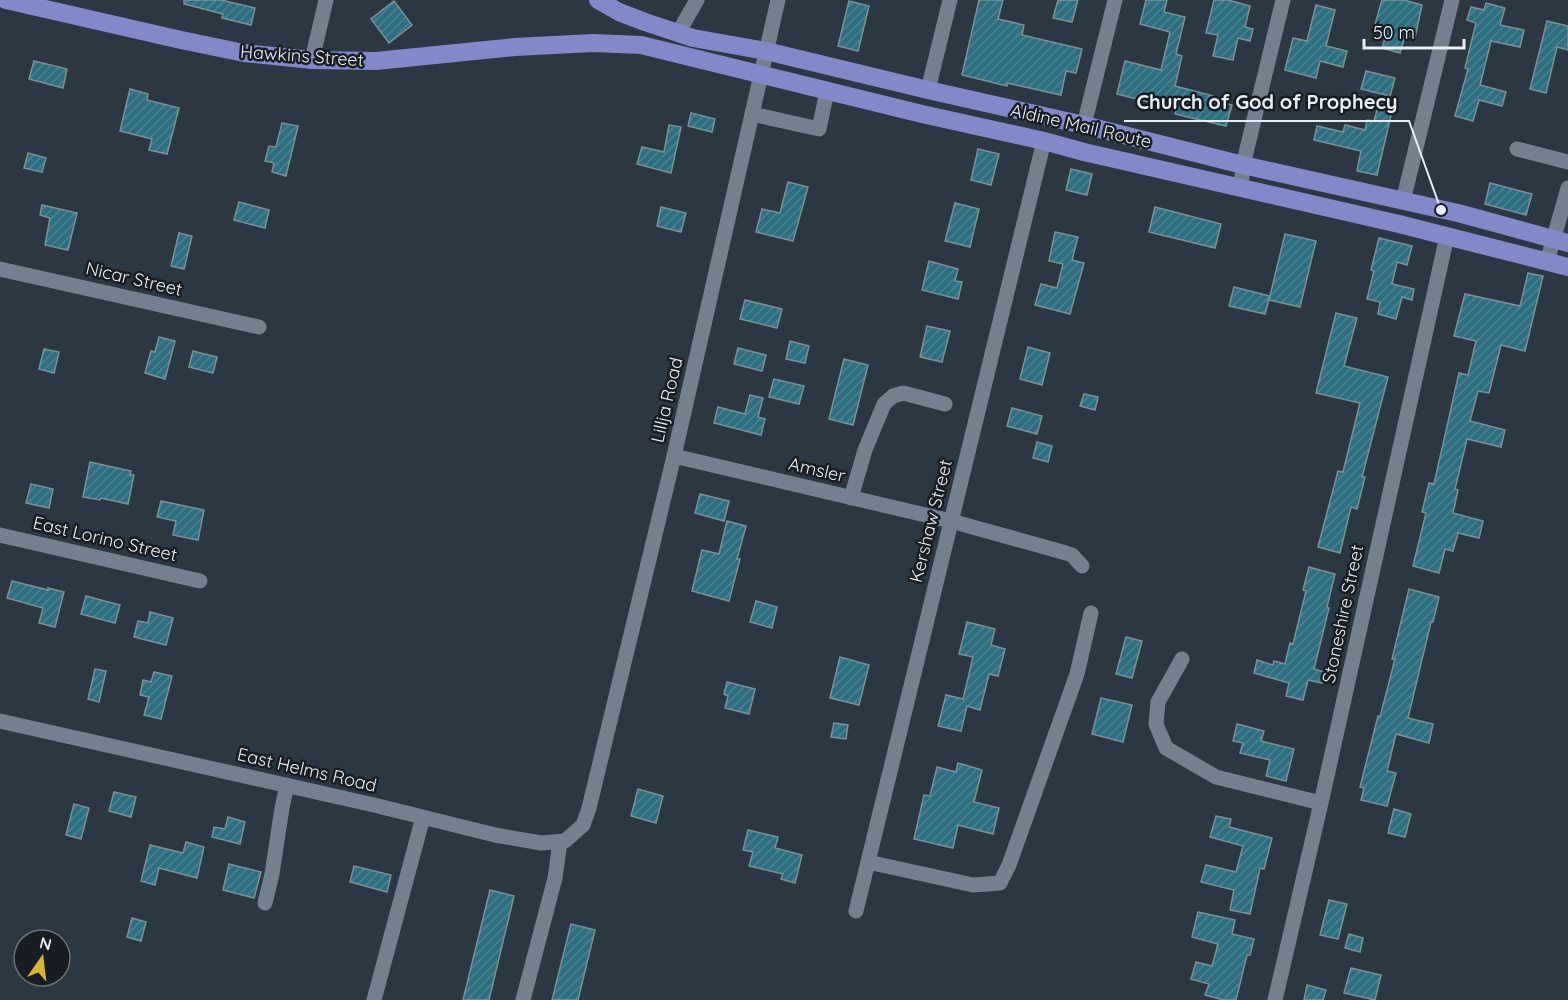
<svg xmlns="http://www.w3.org/2000/svg" width="1568" height="1000" font-family="Quicksand,sans-serif">
	<defs>
		<pattern id="building-hatch" width="6" height="6" patternUnits="userSpaceOnUse" patternTransform="scale(1.5)"><rect width="6" height="6" fill="#2d6e7f"/><path d="M-1 1l2-2M0 6l6-6M5 7l2-2" fill="none" stroke="#4b8392"/></pattern>
	</defs>
	<rect width="100%" height="100%" fill="#2b3742"/>
	<!-- building -->
	<path fill="url(#building-hatch)" stroke="#7c9197" stroke-width="1.5" d="M184,0h37l34,8 -4,17 -29,-7 1,-4 -39,-10z
		M979,0h24l-5,19 26,6 -2,10 60,14 -6,24 -10,-2 -5,24 -54,-12v3l-45,-11z
		M1058,0h20l-6,22 -19,-4z
		M1146,0h21l-3,12 21,5 -9,37 6,2 -7,30 46,12 -1,4 12,3 -6,21 -51,-12 1,-5 -59,-15 8,-33 36,9 9,-38 -30,-8z
		M1214,0h14l22,6 -5,21 8,2 -3,12 -12,-3 -5,22 -20,-4 5,-21 -12,-2z
		M1382,0h22l18,5 -7,33 -10,-2 -5,17 -18,-5 5,-17 -13,-3z
		M394,1l18,24 -23,18 -18,-24z
		M849,1l20,5 -11,45 -20,-5z
		M1486,3l19,5 -5,17 24,5 -4,17 -29,-6 -11,44 26,7 -4,14 -23,-6 -6,21 -18,-5 13,-47 -3,-1 11,-45 -9,-3 4,-13 13,3z
		M1316,5l19,5 -9,36 21,5 -4,16 -23,-6 -4,17 -31,-8 8,-32 14,3z
		M1547,21l21,5v24l-11,-3 -11,46 -16,-4z
		M34,61l33,8 -4,19 -34,-9z
		M1366,71l29,7 -5,18 -29,-7z
		M130,89l18,5 -1,6 32,8 -12,46 -18,-4 3,-11 -32,-8z
		M1379,103l14,4 -16,68 -20,-4 4,-20 -47,-11 3,-14 26,6 2,-7 20,5 2,-10 7,1z
		M691,113l24,6 -3,13 -24,-6z
		M282,123l16,3 -12,50 -14,-4 2,-9 -9,-2 4,-15 7,1z
		M669,125l12,2 -10,46 -34,-9 5,-17 22,5z
		M978,149l21,5 -8,31 -20,-5z
		M28,153l18,5 -4,14 -18,-4z
		M1071,169l21,5 -5,21 -21,-5z
		M788,182l20,5 -15,54 -37,-9 6,-23 18,4z
		M1490,183l42,11 -6,21 -41,-11z
		M239,202l30,8 -4,18 -31,-8z
		M955,203l24,6 -9,38 -25,-6z
		M42,205l35,8 -9,37 -23,-5 5,-27 -10,-3z
		M661,207l25,6 -5,19 -24,-6z
		M1155,207l66,17 -6,24 -66,-16z
		M1055,232l23,5 -6,23 12,3 -14,51 -35,-9 6,-21 16,4 6,-24 -14,-3z
		M179,233l13,3 -8,33 -13,-3z
		M1285,234l31,7 -16,66 -31,-7z
		M1379,238l33,8 -5,19 -10,-3 -5,22 22,5 -2,11 -10,-3 -6,22 -18,-5 2,-12 -13,-3 7,-28 -3,-1z
		M929,261l29,8 -3,12 7,1 -4,17 -36,-9z
		M1528,273l15,3 -18,75 -24,-6 -12,48 -11,-2 -8,30 35,9 -4,17 -34,-8 -12,50 3,1 -5,23 30,8 -4,17 -21,-5 -5,18 -8,-2 -6,24 -26,-7 13,-53 -4,-1 7,-29 5,1 25,-111 9,2 8,-34 -22,-5 11,-42 55,12z
		M1234,287l36,9 -5,18 -36,-8z
		M745,300l37,9 -5,19 -37,-9z
		M1336,313l21,5 -13,48 44,11 -26,100h3l-8,32 -6,-2 -11,46 -22,-6 20,-76 5,1 17,-69 -44,-10z
		M927,326l23,5 -8,31 -22,-5z
		M159,337l16,4 -10,38 -20,-6 6,-22 4,1z
		M790,341l19,5 -4,17 -19,-4z
		M1028,347l22,6 -8,32 -22,-6z
		M738,348l28,7 -4,16 -28,-7z
		M44,349l15,3 -5,21 -15,-4z
		M193,351l24,6 -4,16 -24,-6z
		M844,359l24,6 -15,60 -24,-6z
		M774,379l30,7 -5,18 -30,-7z
		M1084,394l14,3 -3,13 -15,-4z
		M750,395l13,3 -5,19 7,2 -4,16 -47,-12 4,-16 27,7z
		M1012,408l30,8 -5,18 -30,-8z
		M1037,442l15,4 -4,16 -15,-4z
		M90,462l41,9 -1,4h4l-6,29 -27,-6 -1,2 -17,-3z
		M31,484l22,5 -4,19 -23,-5z
		M700,494l29,7 -5,20 -29,-8z
		M161,501l43,9 -6,30 -25,-5 3,-14 -19,-4z
		M727,521l19,5 -9,33h3l-11,42 -37,-10 10,-41 17,4z
		M1309,567l26,7 -8,33 2,1 -15,61 11,3 -3,11 -14,-3 -5,20 -17,-4 3,-13 -35,-10 3,-13 16,5 1,-4 11,3 5,-21 3,1 13,-53 -3,-1z
		M12,581l36,9v-2l16,4 -9,35 -16,-4 4,-15 -36,-10z
		M1409,589l30,8 -6,25h-2l-23,96 25,6 -4,19 -33,-9 -9,37 9,2 -9,33 -26,-6 3,-12 -4,-1 18,-71 2,1 15,-58h-3z
		M86,596l34,9 -5,18 -34,-9z
		M756,601l21,6 -5,21 -22,-6z
		M150,612l23,6 -7,27 -32,-8 4,-16 10,2z
		M967,622l28,7 -4,16 14,4 -7,27 -9,-2 -9,36 -13,-4 -6,25 -23,-5 8,-31 17,4 10,-42 -14,-3z
		M1126,637l16,4 -10,37 -16,-4z
		M840,657l29,8 -10,40 -29,-7z
		M95,669l11,2 -7,31 -11,-3z
		M154,672l18,4 -11,43 -17,-4 5,-18 -9,-2 3,-15 8,2z
		M727,682l28,7 -6,25 -24,-6 3,-12 -4,-2z
		M1101,698l31,7 -9,37 -31,-8z
		M834,723l14,2 -2,14 -15,-2z
		M1237,724l27,7 -3,10 33,8 -8,32 -20,-5 4,-16 -30,-7 3,-10 -10,-2z
		M958,763l24,7 -8,32 25,6 -6,26 -35,-9 -5,23 -39,-9 10,-44 6,1 7,-29 19,5z
		M638,789l25,7 -7,27 -25,-7z
		M114,792l22,5 -5,20 -22,-6z
		M74,804l15,4 -8,31 -15,-4z
		M1394,809l17,5 -6,23 -17,-4z
		M1216,816l15,3 -2,8 43,11 -8,31 -4,-1 -10,46 -20,-4 4,-20 -33,-8 5,-17 30,7 7,-26 -33,-9z
		M228,817l17,5 -5,22 -28,-7 2,-10 11,2z
		M748,830l30,7 -3,11 27,7 -7,28 -14,-4 2,-5 -34,-8 4,-14 -10,-2z
		M186,842l18,5 -7,31 -38,-10 -4,17 -14,-4 9,-36 33,8z
		M229,864l32,8 -7,26 -31,-8z
		M354,866l37,9 -4,17 -37,-10z
		M490,890l24,6 -25,104h-26z
		M1329,900l18,4 -9,35 -18,-4z
		M1198,912l37,8 -3,14 22,5 -4,16h-3l-11,45h-13l-18,-5 4,-11 -18,-5 5,-17 16,4 6,-22 -26,-7z
		M132,918l14,4 -5,19 -14,-4z
		M571,924l24,6 -17,70h-26z
		M1349,934l14,4 -3,14 -15,-4z
		M1351,968l30,7 -6,25 -31,-7z
		M1307,985l19,5 -3,10h-19z"/>
	<g fill="none" stroke-linecap="round" stroke-linejoin="round">
		<!-- minor -->
		<path stroke="#73808d" stroke-width="15" d="M678,33l19,-33
			M312,60l14,-60
			M928,90l22,-90
			M752,114l67,15 8,-38
			M1084,125l31,-125
			M1517,149l51,13
			M1240,188l5,-31 38,-157
			M1403,201l49,-201
			M1547,262l21,-74
			M0,269l259,58
			M674,456l277,65 115,32 6,2 10,11
			M851,498l14,-48 19,-46 9,-8 10,-3 42,11
			M0,535l200,46
			M1182,659l-24,43 -2,22 10,24 50,29 105,26
			M0,721l374,84 121,30 46,8 24,-2 18,-16 6,-17 85,-352 104,-456
			M868,862l105,23 27,-2 9,-18 68,-191 14,-61
			M265,903l7,-29 10,-66 5,-23
			M856,911l188,-770
			M374,1000l49,-183
			M523,1000l32,-122 5,-36
			M1275,1000l46,-197 126,-567"/>
		<!-- major -->
		<path stroke="#8289c9" stroke-width="18" d="M6,0l175,40 63,13 68,7 64,1 139,-14 78,-4 48,2 281,69 122,27 40,11 315,72 169,43
			M598,0l21,12 26,10 48,16 73,13 162,39 156,35 159,40 215,48 110,30"/>
	</g>
	<g text-anchor="middle" stroke-width="5" stroke-linejoin="round" paint-order="stroke">
		<!-- street labels -->
		<g font-size="18" fill="#e7eef6" stroke="#181d23">
			<text transform="translate(302 56) rotate(4)" y="6">Hawkins Street</text>
			<text transform="translate(1081 126) rotate(13)" y="6">Aldine Mail Route</text>
			<text transform="translate(134 279) rotate(13)" y="6">Nicar Street</text>
			<text transform="translate(667 400) rotate(-77)" y="6">Lillja Road</text>
			<text transform="translate(817 470) rotate(13)" y="6">Amsler</text>
			<text transform="translate(931 521) rotate(-76)" y="6">Kershaw Street</text>
			<text transform="translate(105 539) rotate(13)" y="6">East Lorino Street</text>
			<text transform="translate(1343 614) rotate(-78)" y="6">Stoneshire Street</text>
			<text transform="translate(307 770) rotate(13)" y="6">East Helms Road</text>
		</g>
	</g>
	<!-- callouts -->
	<path fill="none" stroke="#e7eef6" stroke-width="2" d="M1441 210L1409 121H1124"/>
	<circle fill="#e7eef6" stroke="#181d23" stroke-width="2" cx="1441" cy="210" r="6"/>
	<g font-size="20" text-anchor="middle" font-weight="bold" fill="#e7eef6" stroke="#181d23" stroke-width="5" stroke-linejoin="round" paint-order="stroke">
		<text x="1267" y="109">Church of God of Prophecy</text>
	</g>
	<!-- north arrow -->
	<g transform="translate(42 958) rotate(14)"><circle r="28" fill="#181d23" stroke="#6b7177" stroke-width="1.5"/>
	<path d="M0-4.5L10 22L0 15L-10 22Z" fill="#d5b534"/>
	<text y="-9" font-size="16" font-weight="bold" text-anchor="middle" fill="#e7eef6">N</text>
	</g>
	<!-- scale -->
	<path d="M1364 39v9h100v-9" fill="none" stroke="#e7eef6" stroke-width="3"/>
	<text x="1373" y="39" font-size="18" fill="#e7eef6" stroke="#181d23" stroke-width="4.5" paint-order="stroke">50 m</text>
</svg>
